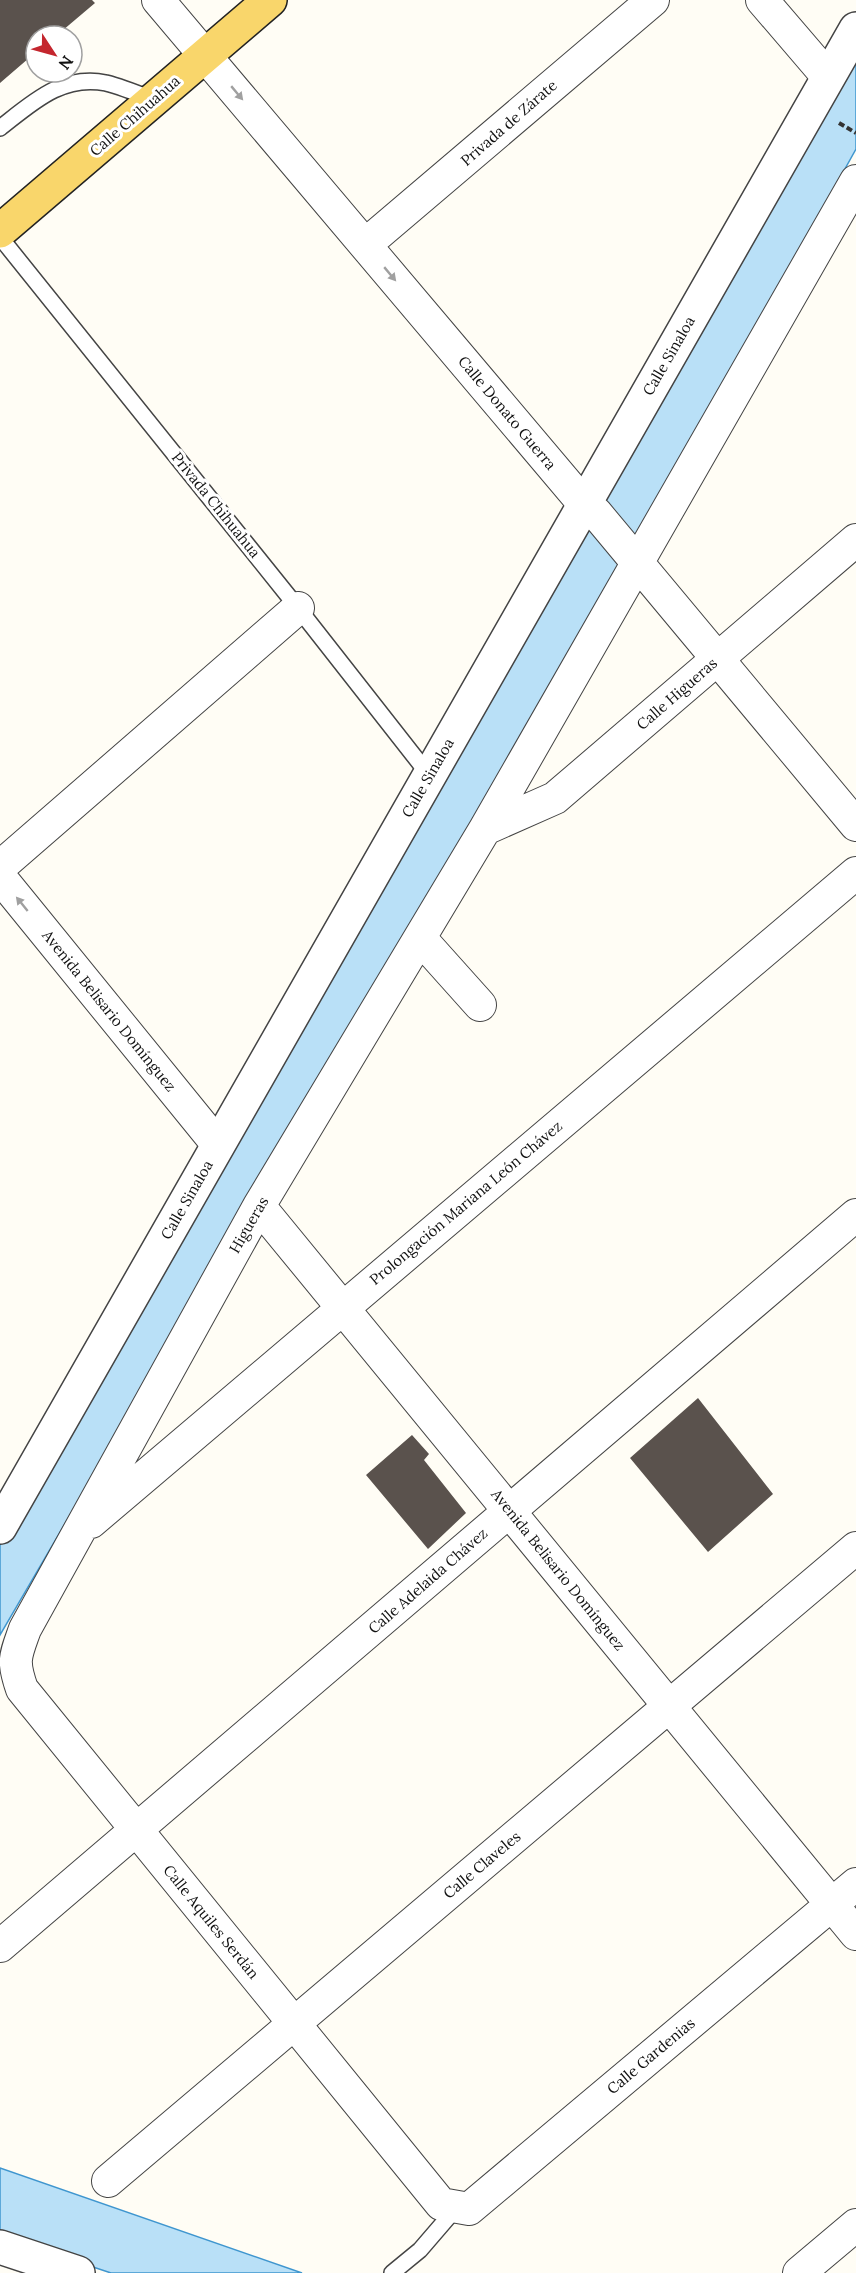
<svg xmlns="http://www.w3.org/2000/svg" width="856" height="2273" font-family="Lora,serif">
	<rect width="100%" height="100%" fill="#fffdf5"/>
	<!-- water -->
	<path fill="#b9e0f7" stroke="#3f96cf" stroke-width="1.5" d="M856,53v96l-241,433 -615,1053v-90z
		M0,2168l302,105h-191l-111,-37z"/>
	<!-- building -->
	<path fill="#5a524d" d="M0,0h92l3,3 -39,33h-20v16l-36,31z
		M698,1398l75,96 -65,58 -78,-94z
		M412,1435l17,19 -5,6 42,53 -38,36 -62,-74z"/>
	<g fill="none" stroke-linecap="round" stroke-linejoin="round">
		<!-- service casing -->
		<g stroke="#444" stroke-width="18">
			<path id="service" d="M0,128c32,-25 62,-54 106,-45 16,4 33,11 48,17
				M0,237l298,371 131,167
				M392,2273l28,-23 37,-43"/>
		</g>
		<!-- minor casing -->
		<g stroke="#444" stroke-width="34">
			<path id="minor" d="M158,0l426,504 12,9 260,312
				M762,0l66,77
				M856,181l-371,648 -226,377 -234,423c-10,28 -13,31 -3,60l419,515 28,5 387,-325
				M365,245l288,-245
				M485,829l70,-31 301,-258
				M0,867l298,-259
				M0,877l218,268
				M420,938l60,67
				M259,1206l597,728
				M91,1522l765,-649
				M0,1946l856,-731
				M108,2181l748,-633
				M799,2273l57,-48"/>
		</g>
		<!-- tertiary casing -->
		<g stroke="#444" stroke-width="36">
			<path id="tertiary" d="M0,1527l856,-1498
				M0,2247l78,26"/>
		</g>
		<!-- primary casing -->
		<g stroke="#222" stroke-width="36">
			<path id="primary" d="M0,231l270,-231"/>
		</g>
		<!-- path -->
		<path stroke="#333" stroke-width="4" stroke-dasharray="6 3" stroke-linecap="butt" d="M839,123l17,10"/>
		<!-- service -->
		<use href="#service" stroke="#fff" stroke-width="15"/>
		<!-- minor -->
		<use href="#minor" stroke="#fff" stroke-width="32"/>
		<!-- tertiary -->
		<use href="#tertiary" stroke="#fff" stroke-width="33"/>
		<!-- primary -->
		<use href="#primary" stroke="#f9d66b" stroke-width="33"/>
	</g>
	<!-- one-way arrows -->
	<defs><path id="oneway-solid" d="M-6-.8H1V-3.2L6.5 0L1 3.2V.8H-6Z" transform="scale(1.5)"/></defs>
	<g fill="#a0a0a0">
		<use href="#oneway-solid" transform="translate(237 93) rotate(50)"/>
		<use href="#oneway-solid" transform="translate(390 274) rotate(50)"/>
		<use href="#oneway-solid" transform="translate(22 904) rotate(-129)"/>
	</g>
	<g text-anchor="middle" stroke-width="6" stroke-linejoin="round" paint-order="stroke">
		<!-- street labels -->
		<g font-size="15" fill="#111" stroke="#fff">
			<text transform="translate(135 116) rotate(-41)" y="5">Calle Chihuahua</text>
			<text transform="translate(509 123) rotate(-41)" y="5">Privada de Zárate</text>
			<text transform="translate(669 356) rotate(-60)" y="5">Calle Sinaloa</text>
			<text transform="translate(507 413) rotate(50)" y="5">Calle Donato Guerra</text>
			<text transform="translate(216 505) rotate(51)" y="5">Privada Chihuahua</text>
			<text transform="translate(677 694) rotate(-41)" y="5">Calle Higueras</text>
			<text transform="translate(428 778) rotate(-60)" y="5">Calle Sinaloa</text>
			<text transform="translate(109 1011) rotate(51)" y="5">Avenida Belisario Domínguez</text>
			<text transform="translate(187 1200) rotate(-60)" y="5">Calle Sinaloa</text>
			<text transform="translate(466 1203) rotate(-40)" y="5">Prolongación Mariana León Chávez</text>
			<text transform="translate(249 1225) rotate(-60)" y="5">Higueras</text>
			<text transform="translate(558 1570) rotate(51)" y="5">Avenida Belisario Domínguez</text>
			<text transform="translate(428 1581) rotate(-41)" y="5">Calle Adelaida Chávez</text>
			<text transform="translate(482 1865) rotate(-40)" y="5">Calle Claveles</text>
			<text transform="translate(211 1922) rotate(51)" y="5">Calle Aquiles Serdán</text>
			<text transform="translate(651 2056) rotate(-40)" y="5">Calle Gardenias</text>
		</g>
	</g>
	<!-- north arrow -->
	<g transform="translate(54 54) rotate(126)"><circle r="28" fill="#ffffff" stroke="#a0a0a0" stroke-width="1.5"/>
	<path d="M0-4.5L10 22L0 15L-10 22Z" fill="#c4262e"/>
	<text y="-9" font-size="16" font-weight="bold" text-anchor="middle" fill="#111111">N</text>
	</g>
</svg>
